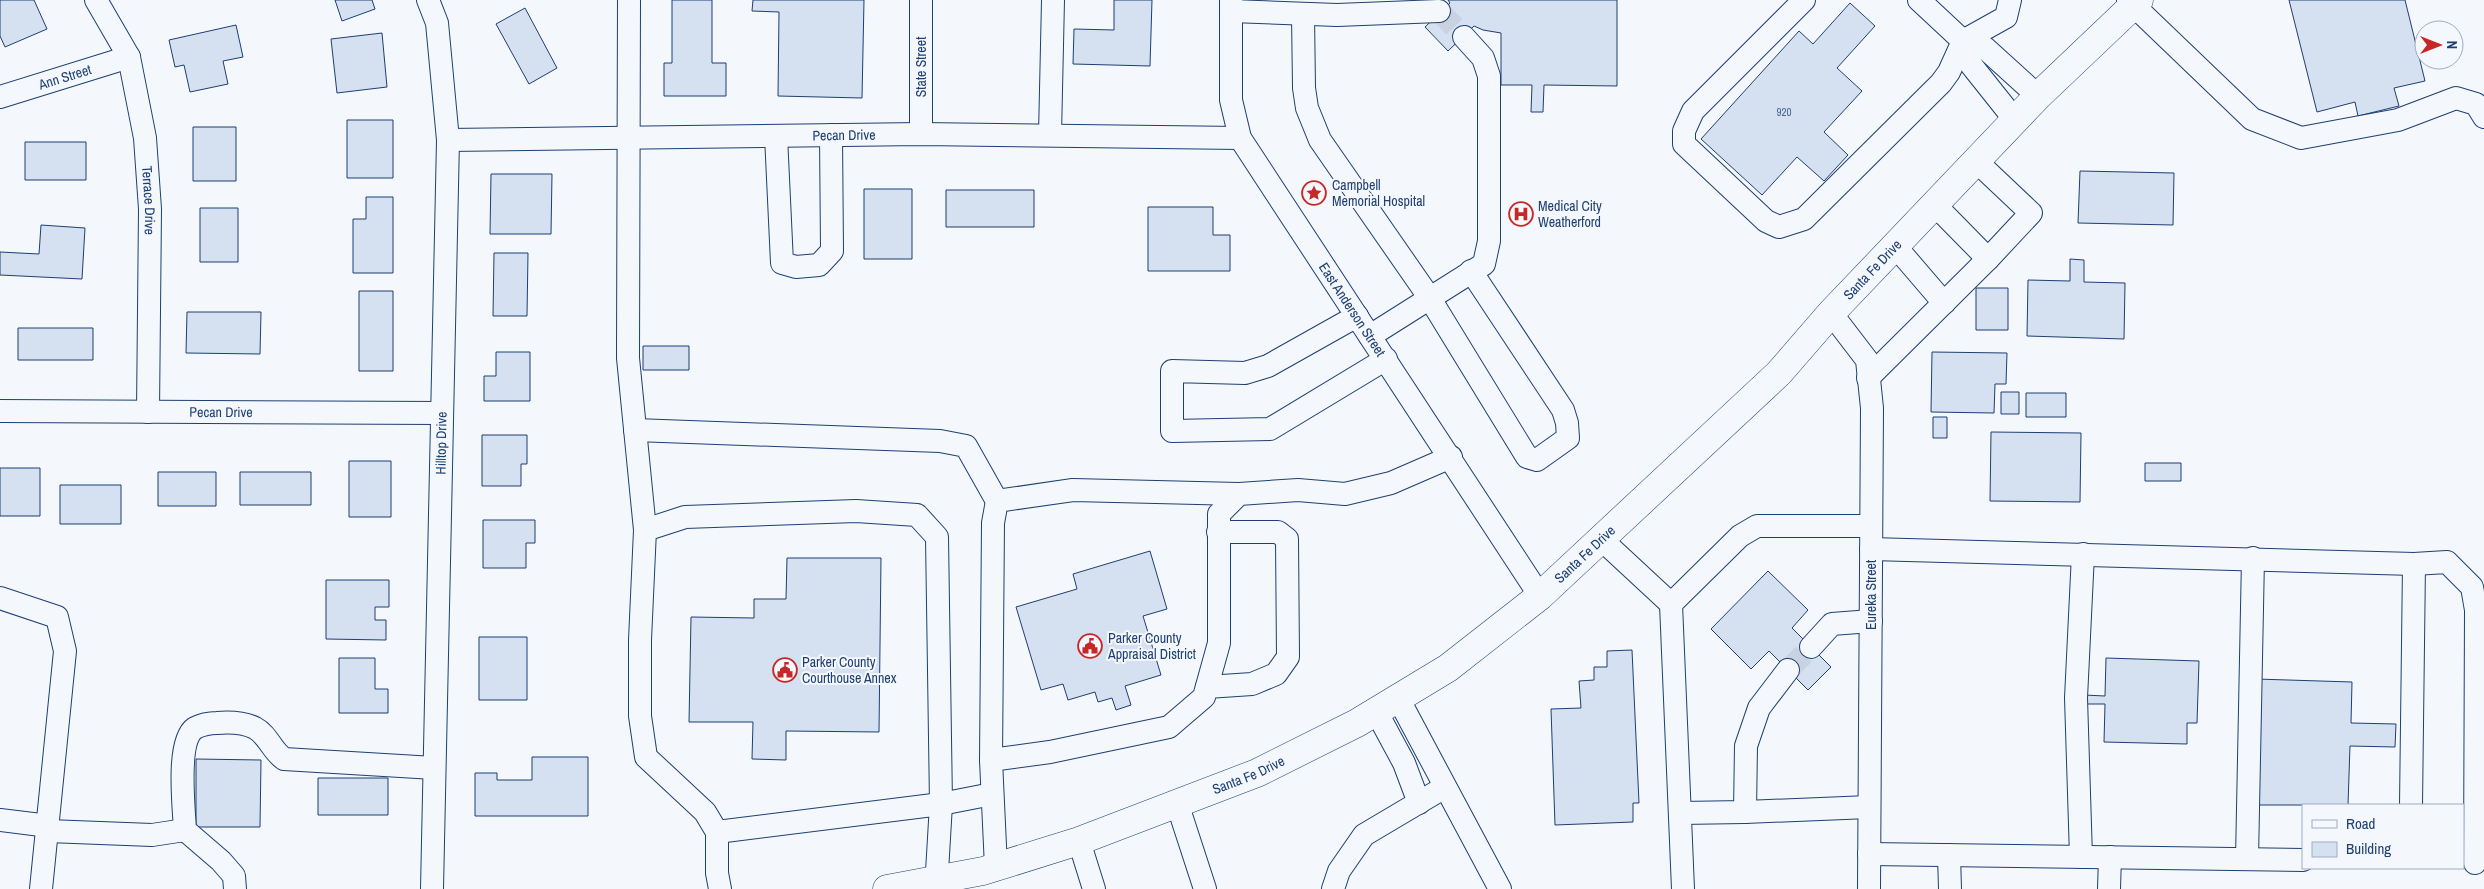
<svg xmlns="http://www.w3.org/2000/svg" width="2484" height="889" font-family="'Archivo Narrow',sans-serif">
	<rect width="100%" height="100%" fill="#f4f7fb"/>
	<!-- building -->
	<path fill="#d5e0f0" stroke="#1d3f73" d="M0,0h34l13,29 -42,18 -5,-11z
		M335,0h37l3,9 -33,12z
		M672,0h40v63h14v33h-62v-33h8z
		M753,0h111l-2,98 -84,-2 1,-84 -27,-1z
		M1114,0h38l-2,66 -77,-2 1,-35 40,1z
		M1448,0h169v86l-73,-1 -1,27h-12l1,-27h-31v-52l-18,-3 -9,-4 -26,25 -23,-24 25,-24z
		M2289,0h116l20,81 -31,7 5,18 -41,10 -3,-14 -38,10z
		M1850,3l25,23 -38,42 25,23 -38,41 24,23 -24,26 -27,-24 -35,38 -61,-56 98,-108 14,13z
		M525,8l32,60 -28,16 -33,-60z
		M236,25l7,32 -20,4 5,23 -38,8 -6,-27 -9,2 -6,-27z
		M382,33l5,54 -50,6 -6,-54z
		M347,120h46v58h-46z
		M193,127h43v54h-43z
		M25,142h61v38h-61z
		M2080,171l94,2 -1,52 -95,-2z
		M491,174h61l-1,60h-61z
		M864,189h48v70h-48z
		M946,190h88v37h-88z
		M366,197h27v76h-40v-54h13z
		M1148,207h65v28h17v36h-82z
		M200,208h38v54h-38z
		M41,225l44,3 -3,51 -82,-4v-23l39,2z
		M494,253h34l-1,63h-34z
		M2070,259l14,1v22l41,1 -1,56 -97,-3 1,-56 42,1z
		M1976,288h32v42h-32z
		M359,291h34v80h-34z
		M187,312h74l-1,42 -74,-1z
		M18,328h75v32h-75z
		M643,346h46v24h-46z
		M496,352h34v49h-46v-25h12z
		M1932,352l75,1 -1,31h-11l-1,29 -63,-1z
		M2001,392h18v22h-18z
		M2026,393h40v24h-40z
		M1933,417h14v21h-14z
		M1991,432l90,1 -1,69 -90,-1z
		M482,435h45v29h-6v22h-39z
		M349,461h42v56h-42z
		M2145,463h36v18h-36z
		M0,468h40v48h-40z
		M158,472h58v34h-58z
		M240,472h71v33h-71z
		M60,485h61v39h-61z
		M483,520h52v23h-9v25h-43z
		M1150,551l17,58 -24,7 18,59 -36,11 6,19 -15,5 -4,-12 -14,4 -3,-10 -27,8 -5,-16 -22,6 -25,-83 61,-18 -4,-15z
		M787,558h94l-2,174 -93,-1v29l-34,-1 1,-37h-64l2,-105 63,1v-19h32z
		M1768,571l40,39 -16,18 39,39 -23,23 -39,-39 -18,18 -40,-40z
		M326,580h63v27h-14v13h11v20l-60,-1z
		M479,637h48v63h-48z
		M1632,650l7,153h-6v19l-78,3 -4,-116 30,-1 -2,-27 15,-1v-13h13v-16z
		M339,658h36v31h13v24h-49z
		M2106,658l93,3 -2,62h-10v21l-83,-2 1,-38h-21v-9l21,1z
		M2256,679l96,3 -1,41 45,1 -1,23 -45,-1 -2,59h-95z
		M532,757h56v59h-113v-43h22v7h35z
		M196,759l65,1 -1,67h-64z
		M318,778h70v37h-70z"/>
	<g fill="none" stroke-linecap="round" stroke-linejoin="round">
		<!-- minor-tunnel -->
		<path stroke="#c9d2e0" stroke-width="22" stroke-dasharray="22 11" stroke-linecap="butt" d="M1439,11l25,26
			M1788,670l23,-23"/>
		<!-- minor casing -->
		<g stroke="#1d3f73" stroke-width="24">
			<g id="minor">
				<path id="s1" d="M96,0l33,57 16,81 5,71 -2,203"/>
				<path d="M428,0l9,23 11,117 -16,749"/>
				<path d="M629,0l-1,358 17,172"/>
				<path id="s2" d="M1231,0v100l9,38 300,458"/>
				<path d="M1804,0l-111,111 -9,20v13l82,77 13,6 25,-8 137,-136 8,-11 14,-31 43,-24 4,-17"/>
				<path d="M1919,0l44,41 22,7 53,48"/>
				<path d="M2128,0l124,119 49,19 97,-18 58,-22 20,6 8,13"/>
				<path d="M1231,11l106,4 102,-4"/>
				<path d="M1303,14l1,74 3,20 13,32 109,157 98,160 10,3 31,-22 -1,-15 -4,-13 -92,-139"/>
				<path d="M1963,41l9,25 43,54"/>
				<path id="s3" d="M0,97l129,-40"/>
				<path d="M921,134v-134"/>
				<path d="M1050,135l3,-135"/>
				<path d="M776,136l6,127 14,4 23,-2 13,-14 -1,-116"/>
				<path id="s4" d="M448,140l473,-6 319,4"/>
				<path d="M1935,205l53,54 43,-46 -55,-52"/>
				<path d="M1896,247l48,56"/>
				<path d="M1831,313l36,47 5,48 -3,481"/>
				<path d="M1357,316l-89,50 -23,7 -73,-2v60l98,-2 116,-70"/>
				<path d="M1370,336l114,-72 5,-23v-165l-6,-18 -19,-21"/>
				<path d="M1868,378l120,-119"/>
				<path id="s5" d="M0,411l442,2"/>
				<path d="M635,430l305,11 26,5 31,55"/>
				<path d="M1601,539l70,65"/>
				<path d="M1871,549l543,15 33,-2 25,25 4,23 -1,253"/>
				<path d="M0,598l57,19 8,34 -24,238"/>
				<path d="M1811,647l21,-23 39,-3"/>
				<path d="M1207,687l45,-3 24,-10 12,-17 -1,-118 -9,-7h-60"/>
				<path d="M1398,698l102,191"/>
				<path d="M1376,711l28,52 15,40"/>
				<path d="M991,760l2,-237 4,-22 76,-11 166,4"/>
				<path d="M1177,803l28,86"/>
				<path d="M2411,805l3,-241"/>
				<path d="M1745,812l124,-5"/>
				<path d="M1680,813l65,-1 1,-66 13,-38 29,-38"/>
				<path d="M0,820l49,6"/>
				<path d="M48,831l104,4 33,-5"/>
				<path d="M717,832l224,-28 51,-10"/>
				<path d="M1079,841l15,48"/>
				<path d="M1869,854l434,6"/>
				<path d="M1949,855l1,34"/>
				<path d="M2081,857l-5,-159 7,-144"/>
				<path d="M2247,859l6,-301"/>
				<path d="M996,867l-5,-107 59,-8 119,-25 35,-30 15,-54v-129l20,-20 59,-4 47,4 46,-11 60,-26"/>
				<path d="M235,889l-1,-13 -13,-15 -36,-31c-1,-21 -9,-89 10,-102 6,-3 16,-5 22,-5 13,-1 26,-1 38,5 13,7 17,23 29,31l150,9"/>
				<path d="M720,889l-3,-16v-41l-12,-20 -59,-55 -6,-41v-76l5,-110 40,-13 171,-6 61,4 20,22 4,267 -5,85"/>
				<path d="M1333,889l6,-18 25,-36 81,-48"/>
				<path d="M1683,889l-12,-285 69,-68 17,-10h114"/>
				<path d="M2109,889l1,-32"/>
			</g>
		</g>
		<!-- major casing -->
		<g stroke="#1d3f73" stroke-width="29">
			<g id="major">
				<path id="s6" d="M887,889l96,-18 96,-30 178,-68 100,-50 91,-55 92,-72 239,-223 52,-60 207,-217 101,-96"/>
			</g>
		</g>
		<!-- minor -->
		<use href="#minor" stroke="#f4f7fb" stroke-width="22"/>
		<!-- major -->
		<use href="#major" stroke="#f4f7fb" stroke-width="28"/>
	</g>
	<!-- icons -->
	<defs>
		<g id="sight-ring" transform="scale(1.25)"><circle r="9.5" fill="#f4f7fb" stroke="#c62828" stroke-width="1.5"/><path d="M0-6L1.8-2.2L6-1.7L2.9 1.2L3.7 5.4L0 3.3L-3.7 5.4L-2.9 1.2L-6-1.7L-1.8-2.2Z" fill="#c62828"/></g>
		<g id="hospital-ring" transform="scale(1.25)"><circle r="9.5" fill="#f4f7fb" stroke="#c62828" stroke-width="1.5"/><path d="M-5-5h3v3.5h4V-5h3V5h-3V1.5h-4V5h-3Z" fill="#c62828"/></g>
		<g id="civic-ring" transform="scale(1.25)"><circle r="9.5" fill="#f4f7fb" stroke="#c62828" stroke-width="1.5"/><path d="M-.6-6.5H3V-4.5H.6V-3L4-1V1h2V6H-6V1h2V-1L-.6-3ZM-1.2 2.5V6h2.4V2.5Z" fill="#c62828"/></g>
	</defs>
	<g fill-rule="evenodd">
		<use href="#sight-ring" x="1314" y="193"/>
		<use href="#hospital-ring" x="1521" y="214"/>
		<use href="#civic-ring" x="1090" y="646"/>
		<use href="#civic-ring" x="785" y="670"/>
	</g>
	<g text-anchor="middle" stroke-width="4" stroke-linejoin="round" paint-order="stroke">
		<!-- number labels -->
		<g font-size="11" fill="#4b6792">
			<text x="1784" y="116">920</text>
		</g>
		<!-- street labels -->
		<g font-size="14" fill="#1d3f73" stroke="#f4f7fb">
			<text transform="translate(921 67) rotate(-90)" y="5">State Street</text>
			<text dy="5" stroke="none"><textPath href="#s3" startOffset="68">Ann Street</textPath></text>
			<text dy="5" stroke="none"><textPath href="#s4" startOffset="396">Pecan Drive</textPath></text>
			<text dy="5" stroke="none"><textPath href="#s1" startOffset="211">Terrace Drive</textPath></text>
			<text dy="5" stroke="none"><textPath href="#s6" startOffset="1190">Santa Fe Drive</textPath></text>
			<text dy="5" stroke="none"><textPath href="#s2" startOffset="344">East Anderson Street</textPath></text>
			<text dy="5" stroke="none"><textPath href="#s5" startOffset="221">Pecan Drive</textPath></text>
			<text transform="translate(441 443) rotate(-89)" y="5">Hilltop Drive</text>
			<text dy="5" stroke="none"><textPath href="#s6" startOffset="785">Santa Fe Drive</textPath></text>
			<text transform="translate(1871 595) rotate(-90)" y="5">Eureka Street</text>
			<text dy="5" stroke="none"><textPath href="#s6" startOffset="380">Santa Fe Drive</textPath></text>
		</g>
		<!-- poi labels -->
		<g font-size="14" fill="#1d3f73" stroke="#f4f7fb" text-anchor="start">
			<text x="1332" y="190">Campbell<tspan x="1332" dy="16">Memorial Hospital</tspan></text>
			<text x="1538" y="211">Medical City<tspan x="1538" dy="16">Weatherford</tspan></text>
			<text x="1108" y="643">Parker County<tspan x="1108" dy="16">Appraisal District</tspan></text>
			<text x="802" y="667">Parker County<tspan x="802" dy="16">Courthouse Annex</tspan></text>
		</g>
	</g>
	<!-- legend -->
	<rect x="2302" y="804" width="162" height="65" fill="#f4f7fb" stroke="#9eadc5"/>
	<rect x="2312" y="820" width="25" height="8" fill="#f4f7fb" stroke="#9eadc5"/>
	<text x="2346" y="829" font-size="15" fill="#1d3f73">Road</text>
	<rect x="2312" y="842" width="25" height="15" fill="#d5e0f0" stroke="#9eadc5"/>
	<text x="2346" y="854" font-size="15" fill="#1d3f73">Building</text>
	<!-- north arrow -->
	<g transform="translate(2439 45) rotate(90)"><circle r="24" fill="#f4f7fb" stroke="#9eadc5"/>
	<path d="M0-4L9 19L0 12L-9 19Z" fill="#c62828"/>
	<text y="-8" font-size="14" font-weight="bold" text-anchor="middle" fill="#1d3f73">N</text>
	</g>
</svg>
